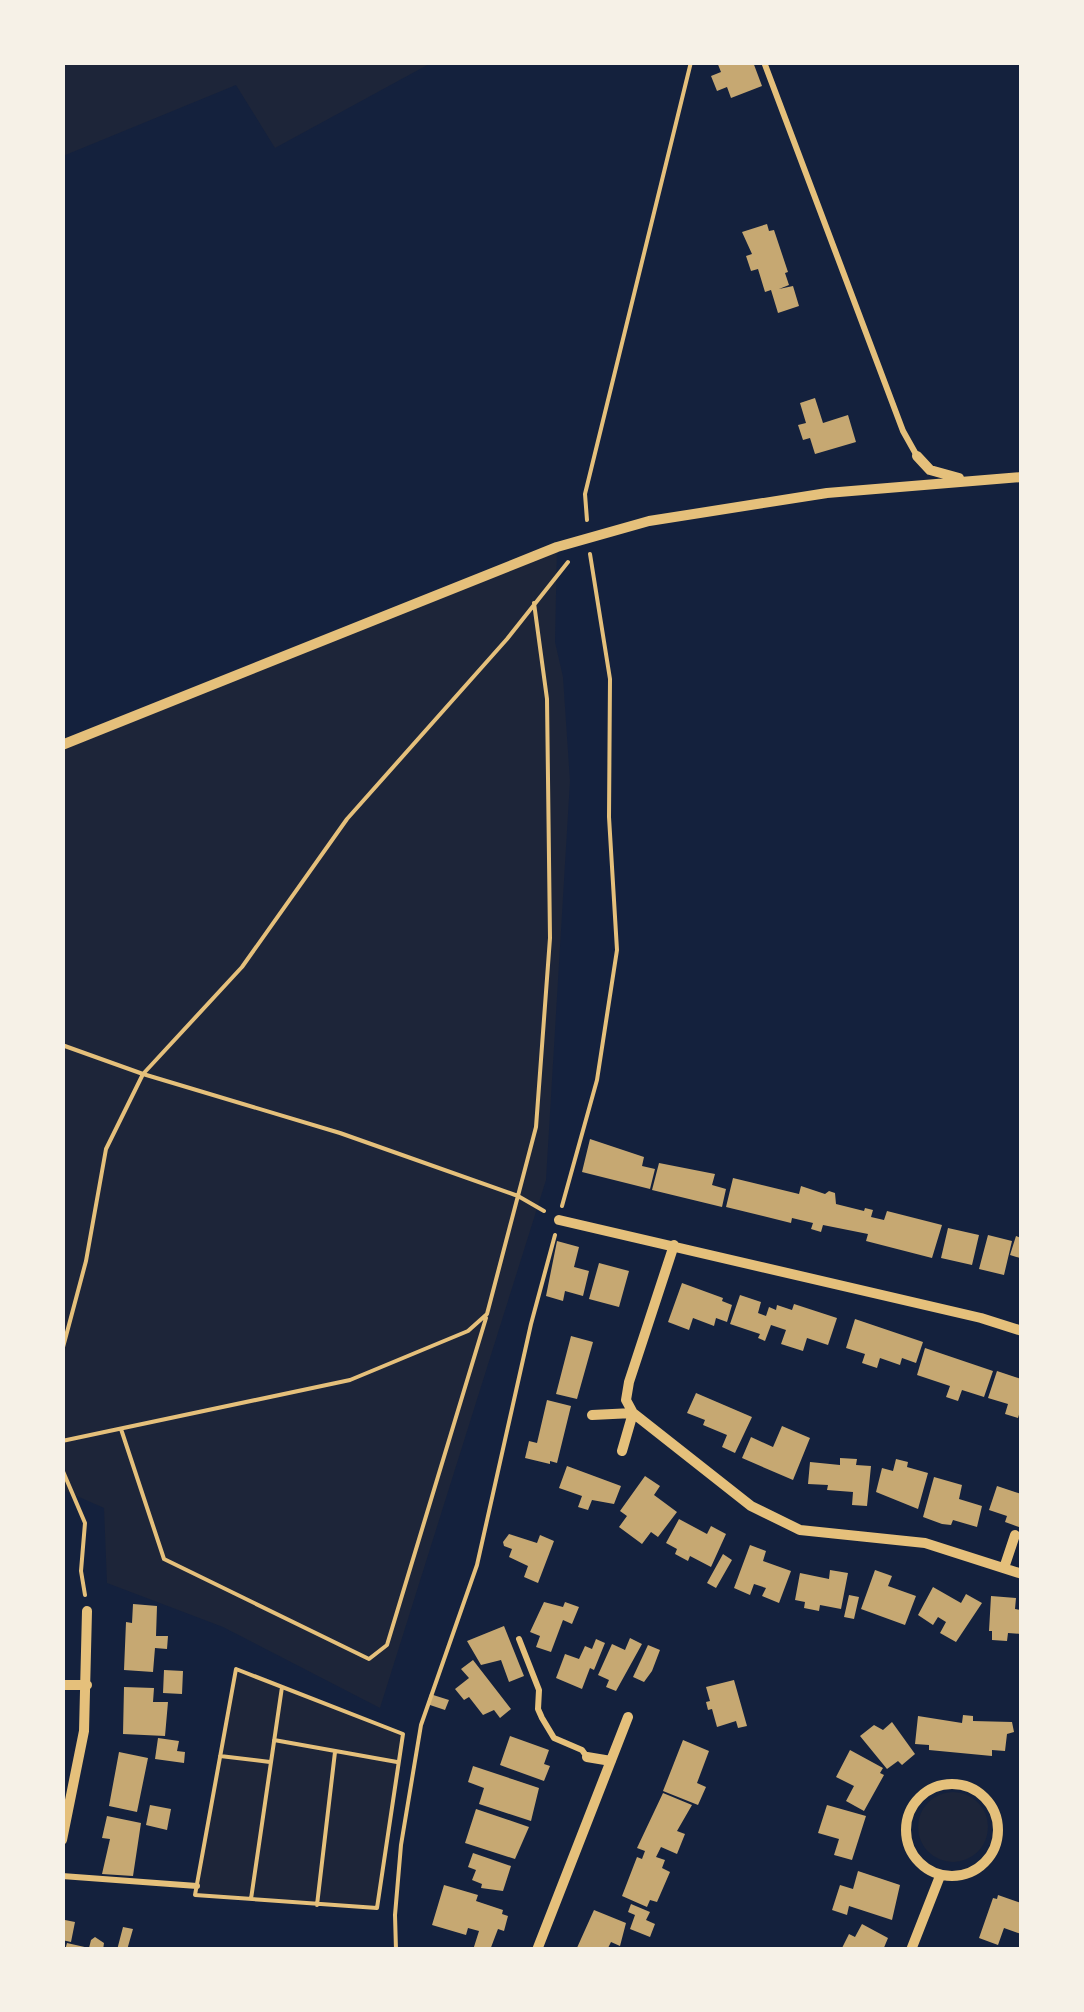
<svg xmlns="http://www.w3.org/2000/svg" width="1084" height="2012" font-family="Montserrat,sans-serif">
	<rect width="100%" height="100%" fill="#14213d"/>
	<!-- green -->
	<path fill="#1d2539" d="M63,62h368v1l-156,85 -39,-63 -173,71z
		M557,547l-2,95 8,35 7,104 -24,399 -166,528 -157,-81 -116,-44 -3,-75 -41,-18v-745z
		M236,1669l167,65 -26,174 -182,-13z
		M918 1827a35 35 0 1 1 70 0a35 35 0 1 1-70 0Z"/>
	<!-- building -->
	<path fill="#c6a872" d="M717,62h36l9,24 -31,12 -4,-11 -10,4 -6,-15 10,-4z
		M767,224l2,7 5,-1 14,42 -3,1 4,12 -10,4 14,-3 6,20 -21,7 -7,-23 -6,2 -7,-23 -7,2 -5,-15 6,-2 -10,-22z
		M815,398l8,25 25,-8 8,27 -41,12 -5,-16 -7,2 -5,-15 8,-2 -6,-20z
		M590,1139l54,18 -2,9 13,3 -5,20 -68,-17z
		M659,1163l56,11 -3,11 14,4 -4,18 -70,-17z
		M733,1178l66,16 2,-8 24,8 4,-3 6,2 1,11 28,7 1,-3 8,2 -2,7 13,3 3,-9 55,14 -10,33 -66,-17 2,-7 -45,-9 -2,7 -10,-3 2,-6 -21,-5 -1,5 -65,-16z
		M948,1228l31,7 -7,30 -31,-7z
		M988,1235l24,6 -8,34 -25,-6z
		M1016,1236l5,2 -1,20 -10,-3z
		M557,1241l22,6 -5,20 15,4 -6,25 -18,-5 -2,10 -17,-5z
		M599,1263l30,8 -10,36 -30,-8z
		M682,1283l41,15 -1,3 10,4 -5,17 -11,-4 -2,8 -21,-8 -4,12 -21,-8z
		M740,1295l21,7 -3,11 8,3 3,-9 7,3 1,-5 15,5 2,-6 43,14 -9,27 -21,-7 -4,13 -22,-7 5,-14 -15,-5 -6,16 -7,-3 2,-4 -30,-10z
		M855,1319l68,23 -7,21 -14,-5 -2,7 -20,-7 -3,10 -15,-5 3,-9 -19,-6z
		M571,1336l22,6 -16,57 -21,-5z
		M925,1348l68,23 -9,26 -22,-7 -4,11 -12,-4 4,-11 -33,-11z
		M997,1371l24,8v29l-3,10 -13,-4 3,-10 -20,-6z
		M696,1393l56,24 -17,36 -13,-6 5,-12 -24,-10 2,-5 -18,-7z
		M547,1400l24,6 -14,57 -7,-2v3l-25,-6 4,-17 8,2z
		M782,1426l28,12 -17,42 -51,-22 9,-21 22,10z
		M840,1458l17,1 -1,6 15,1 -4,40 -15,-1 1,-13 -26,-2 1,-5 -20,-1 2,-22 30,3z
		M896,1459l12,3 -1,5 21,6 -10,36 -42,-17 6,-24 11,3z
		M567,1466l54,20 -7,18 -22,-4 -4,10 -10,-3 4,-11 -23,-8z
		M645,1476l15,10 -6,9 23,17 -19,25 -7,-5 -9,12 -23,-17 8,-11 -7,-5z
		M934,1477l28,8 -3,14 23,7 -5,21 -24,-7 -2,5 -9,-1 -19,-7z
		M997,1486l24,8 -2,33 -14,-5 2,-6 -18,-6z
		M679,1519l28,15 4,-8 15,8 -15,33 -21,-11 -2,5 -13,-7 2,-5 -11,-6z
		M509,1534l28,9 3,-8 14,6 -16,42 -14,-6 4,-11 -19,-9 3,-8 -8,-3 -1,-4z
		M750,1545l16,6 -3,10 28,10 -12,32 -17,-7 4,-8 -12,-4 -4,11 -16,-7z
		M723,1554l9,6 -16,28 -9,-5z
		M830,1570l18,3 -7,36 -21,-4 -1,6 -15,-3 1,-6 -10,-2 5,-27 29,6z
		M875,1570l17,6 -4,10 28,10 -11,29 -44,-16z
		M933,1587l28,16 5,-9 16,9 -26,39 -16,-9 6,-11 -8,-5 -5,8 -15,-10z
		M849,1595l10,2 -5,22 -10,-2z
		M991,1596l25,2 -1,11 6,1v24l-13,-1 -1,8 -15,-1v-9h-3z
		M544,1602l19,5 2,-5 14,5 -7,17 -9,-4 -12,32 -15,-5 4,-11 -10,-4z
		M133,1604l24,2 -1,30h12l-1,13 -12,-1 -2,24 -29,-2 2,-48 6,1z
		M504,1626l20,50 -15,6 -8,-22 -20,5 -14,-24z
		M630,1638l12,6 -26,47 -10,-4 3,-7 -11,-5 14,-31 13,6z
		M596,1639l9,4 -11,27 -4,-2 -8,21 -26,-11 9,-24 14,5 6,-13 7,3z
		M648,1645l12,5 -8,21 -8,11 -11,-5z
		M473,1660l38,49 -11,9 -6,-8 -11,5 -14,-18 -5,3 -9,-11 14,-11 -8,-9z
		M164,1670l19,1 -1,23 -19,-1z
		M734,1680l13,46 -9,2 -2,-7 -19,6 -5,-18 -4,1 -2,-8 4,-1 -4,-14z
		M124,1687l30,1 -1,14h15l-3,34 -42,-2z
		M430,1694l19,6 -4,10 -18,-6z
		M963,1715l10,1v5l39,1 2,10 -7,2 -2,17 -13,-1v6l-63,-6v-5l-14,-1 3,-28 44,7z
		M892,1722l23,32 -13,11 -4,-4 -11,8 -27,-33 14,-11 9,5z
		M510,1736l39,14 -5,14 6,2 -6,15 -44,-16z
		M158,1738l21,3 -2,10 8,1 -1,11 -29,-4z
		M683,1740l26,11 -12,32 9,4 -8,18 -35,-14z
		M850,1750l33,18 -3,5 4,2 -20,36 -18,-10 8,-15 -18,-9z
		M119,1752l29,6 -11,54 -28,-6z
		M473,1766l66,22 -8,33 -52,-17 5,-16 -16,-6z
		M663,1793l29,12 -15,26 8,3 -8,20 -16,-7 -5,10 9,3 -3,8 8,4 -13,30 -7,-2 -3,7 -25,-11 15,-39 5,2 3,-8 -8,-3z
		M150,1805l21,4 -4,21 -21,-5z
		M827,1805l39,11 -14,44 -18,-5 5,-16 -21,-6z
		M476,1809l53,18 -14,32 -50,-16z
		M107,1816l34,7 -8,53 -31,-2 8,-35 -8,-1z
		M473,1853l38,13 -8,25 -22,-3 1,-4 -10,-4 4,-10 -8,-3z
		M858,1871l42,14 -8,35 -43,-14 -2,9 -15,-5 8,-25 13,4z
		M444,1885l34,10 -2,6 27,9 -1,4 6,2 -4,15 -6,-2 -8,21h-17l6,-19 -11,-3 -2,7 -34,-10z
		M998,1895l23,8v31l-17,-6 -6,17 -19,-7 14,-40 4,1z
		M631,1904l19,8 -4,8 9,4 -5,13 -20,-8 5,-14 -7,-3z
		M594,1910l32,13 -6,23 -9,-4 -4,8h-31z
		M65,1920l10,2 -4,20 -9,-2z
		M862,1924l26,14 -5,12h-42l8,-16 6,3z
		M123,1927l10,2 -6,21h-10z
		M95,1937l9,6 -1,7h-38l2,-7 22,5 2,-8z"/>
	<g fill="none" stroke-linecap="round" stroke-linejoin="round">
		<!-- path -->
		<path stroke="#e5c07b" stroke-width="4" d="M587,520l-2,-26 106,-432
			M62,1045l81,29 197,59 178,63 26,15
			M562,1206l35,-126 20,-130 -8,-133 1,-138 -20,-125
			M62,1351l24,-90 20,-112 37,-75 99,-107 105,-148 160,-180 61,-77
			M121,1429l43,130 205,100 18,-14 99,-327
			M62,1441l288,-61 118,-49 19,-17 49,-187 14,-189 -3,-239 -13,-96
			M62,1469l23,54 -4,48 4,24
			M236,1669l167,65 -26,174 -182,-13z
			M274,1740l123,22
			M220,1756l50,6
			M251,1899l31,-212
			M317,1905l18,-153
			M396,1950l-1,-35 6,-70 20,-120 56,-160 54,-241 24,-89"/>
		<!-- service -->
		<path stroke="#e5c07b" stroke-width="6" d="M764,62l139,369 14,25
			M519,1639l20,51 -1,19 4,9 12,20 28,12 5,7
			M62,1876l135,10"/>
		<!-- minor -->
		<path stroke="#e5c07b" stroke-width="10" d="M917,456l13,14 29,8
			M62,745l495,-198 92,-26 178,-28 195,-16
			M559,1220l422,98 41,13
			M674,1245l-45,137 -3,18 7,13 118,93 49,24 125,13 97,31
			M592,1415l41,-2 -11,38
			M1004,1568l11,-33
			M62,1685h25
			M587,1757l24,4
			M906 1830a46 46 0 1 1 92 0a46 46 0 1 1-92 0Z
			M62,1840l22,-109 3,-120
			M537,1950l91,-233
			M911,1950l29,-74"/>
	</g>
	<!-- border -->
	<rect width="1084" height="2012" fill="none" stroke="#f6f1e7" stroke-width="130"/>
</svg>
